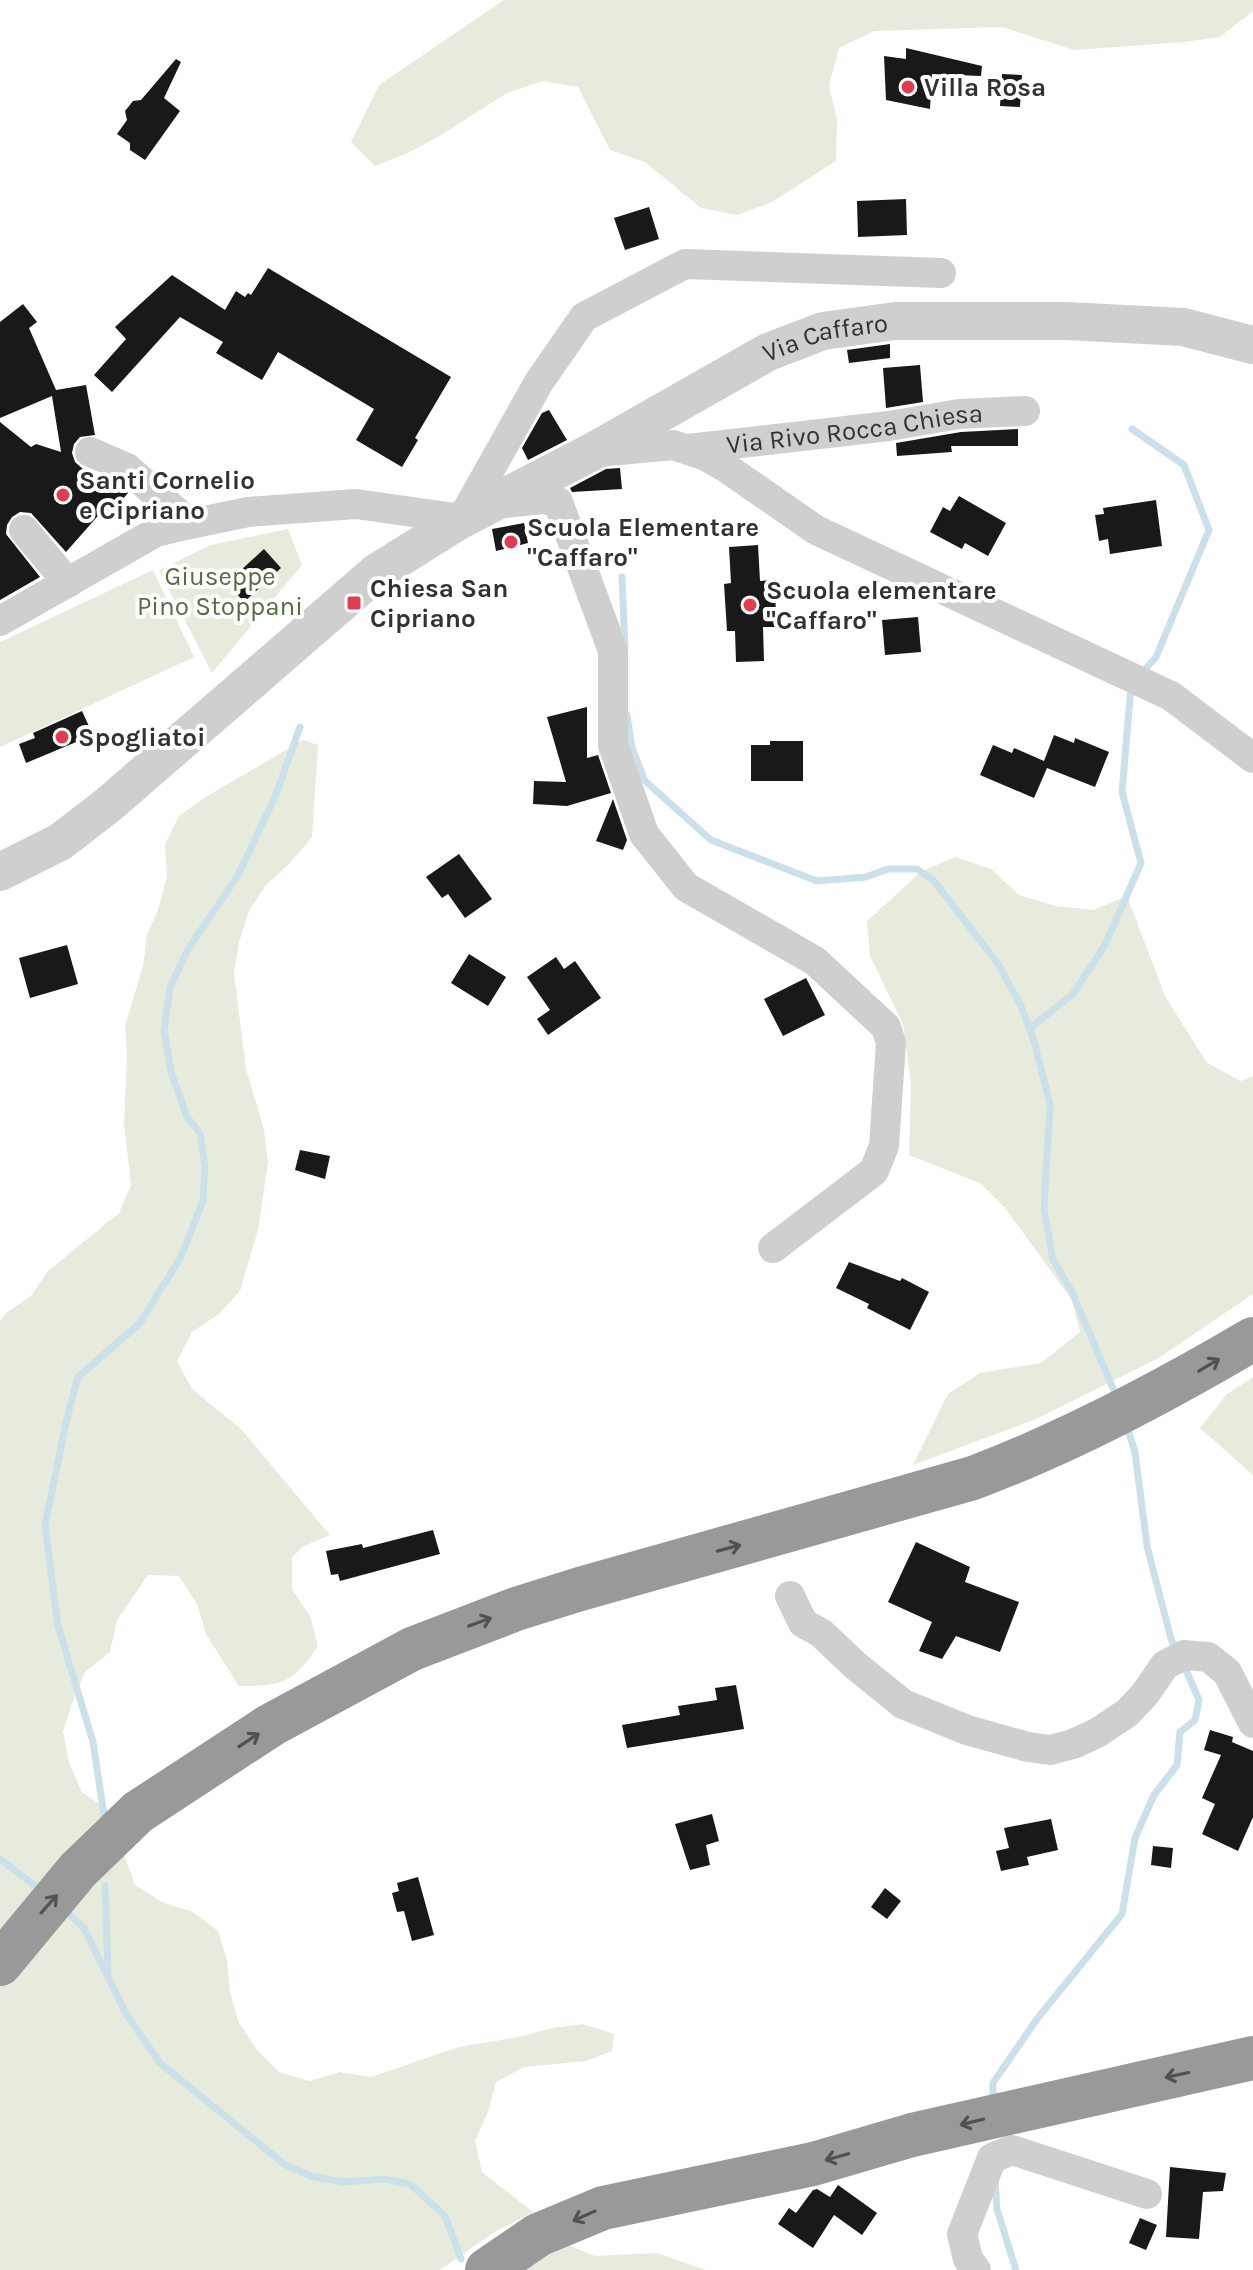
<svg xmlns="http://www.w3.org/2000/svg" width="1253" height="2270" font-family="Karla,sans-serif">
	<rect width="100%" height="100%" fill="#fff"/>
	<!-- green -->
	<path fill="#e6ebde" d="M504,0h749v11l-33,26 -35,5 -111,8 -72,-23 -128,4 -35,17 -10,37 8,35 -1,41 -64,41 -35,13 -36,-7 -56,-46 -35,-12 -32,-63 -36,-6 -35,12 -66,42 -31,17 -35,14 -24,-24 28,-57z
		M288,529l14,36 -90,108 -53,-103 52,-25z
		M153,570l41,87 -194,90v-105z
		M303,740l15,5 -6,92 -23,27 -23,21 -17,26 -10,31 -5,31 12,96 18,61 4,32 -10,68 -18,61 -21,23 -27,18 -15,29 15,28 49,40 89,106 -28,12 -10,11v31l18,27 8,30c-26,37 -34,40 -79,40l-33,-52 -9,-30 -18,-28 -31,-1 -31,45 -7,32 -25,20 -12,29 -10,30 6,32 13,29 26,18 27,75 27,17 31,10 25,19 9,30 3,32 9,30 18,27 22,22 30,9 31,-9 31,5 88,-30 60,-10 33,-9 31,-4 31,10 -2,17 -26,10 -62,6 -28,15 -8,30 -13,28 7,32 51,40 -40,21 -53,37h-440v-949l6,-8 25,-17 17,-25 71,-58 12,-28 -7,-62 3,-66 -2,-31 18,-60 4,-31 12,-28 8,-31 -2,-32 14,-28 25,-18z
		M956,857l35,12 28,26 37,11 37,4 34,-14 38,100 42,67 34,18 12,-5v218l-96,65 -121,60 -123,46 35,-71 32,-21 61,-10 39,-31 -8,-32 -67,-92 -25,-25 -71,-28 2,-72 -8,-59 -33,-68 -3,-35 55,-50z
		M1253,1377v98l-53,-47 26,-33z
		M566,2244l29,12 62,-3 49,17h-186z"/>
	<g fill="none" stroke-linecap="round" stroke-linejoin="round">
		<!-- stream -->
		<path stroke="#cce0ea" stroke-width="7" d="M1132,429l52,36 25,65 -53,127 -15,17
			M622,577l3,70
			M627,715l5,33 13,33 66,59 106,41 49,-4 22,-8h29l17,12 65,84 22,41 13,35 16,63 -6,105 9,51 18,30 47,110
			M1029,1029l44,-35 32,-49 36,-82 -19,-71 9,-105
			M1127,1427l8,25 12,94 24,93 6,13
			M105,1822l-12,-80 -35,-116 -13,-101 22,-107 11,-41 62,-54 41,-66 22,-56 2,-34 -5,-34 -13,-16 -16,-45 -7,-42 6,-43 18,-38 49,-72 38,-80 25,-70
			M0,1859l38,29
			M105,1886l3,86
			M65,1910l19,18 42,86 34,49 124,101 26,12 33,6 41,-3 26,5 35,32 16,43
			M993,2103v-20l44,-64 85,-105 13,-76 19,-43 23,-30 3,-33 15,-12 4,-20 -16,-37
			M995,2179l2,30 19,61"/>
	</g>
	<!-- building -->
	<path fill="#191919" d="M906,48l76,18 -1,10 -49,-2 -2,35 -44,-9 -2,-44 22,3z
		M176,59l5,3 -17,36 16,13 -35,49 -15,-10v-7l-13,-9 10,-14 -2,-9 8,-10 8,-1z
		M1002,74l20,1 -2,32 -20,-1z
		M906,199l1,36 -49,2 -1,-36z
		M649,207l10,32 -34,11 -11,-32z
		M268,268l183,109 -36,61 3,2 -16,27 -46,-27 18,-31 -96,-57 -16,28 -46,-27 7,-11 -43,-25 -68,75 -18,-17 32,-36 -11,-12 57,-52 53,35 11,-19 9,6 3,-4 3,2z
		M23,304l14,18 -8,6 27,62 30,-5 9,50 -15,2 -6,7 -2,9 3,9 8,7 34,14 11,10 -17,20 -7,-4 -38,43 -35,-39 -11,-1 -8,5 -5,8 -1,9 34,43 -40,23v-178l31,25 5,-3 25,8 -9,-56 -52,22v-96z
		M890,344v14l-41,5 -2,-13z
		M920,365l3,37 -37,6 -3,-40z
		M549,410l18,30 -39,20 -6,-12 20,-35z
		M1018,429v17h-67l1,6 -55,4 -1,-13 65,-11z
		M620,468l2,21 -50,3 -2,-4 36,-19z
		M959,496l47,27 -18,33 -23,-13 -3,6 -32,-17 13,-25 7,4z
		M1156,500l6,46 -52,8 -2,-15 -9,2 -4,-26 9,-1 -1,-6z
		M524,523l4,20 -32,8 -4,-22z
		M758,545l2,36 14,-1 3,47h-14l1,34 -28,1 -1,-31h-8l-3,-47 7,-1 -2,-36z
		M264,549l17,19 -37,34 -17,-19z
		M918,617l3,35 -36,3 -3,-35z
		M587,707v51l11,-3 13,38 -44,13 -34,-2 1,-23 32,1 -19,-65z
		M82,711l11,24 -67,28 -7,-19 16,-6 -2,-5z
		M1054,735l20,8 1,-5 34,14 -14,35 -48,-19 -13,30 -54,-23 13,-30 19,8 2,-5 30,13z
		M770,741h33v40h-52v-36h19z
		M613,799l14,41 -4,10 -27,-9z
		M459,854l33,45 -27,19 -17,-24 -6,4 -16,-21z
		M67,945l11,39 -48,14 -11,-40z
		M469,954l37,23 -18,29 -37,-23z
		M556,957l8,12 11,-8 26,37 -53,37 -11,-16 13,-9 -23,-33z
		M806,978l19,37 -42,21 -19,-37z
		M300,1150l30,6 -5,23 -30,-9z
		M849,1262l51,19 2,-3 27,14 -19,38 -43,-22 2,-4 -33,-16z
		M433,1530l7,24 -100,27 -2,-7 -7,1 -5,-24 36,-7 1,4z
		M916,1542l54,25 -5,15 54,20 -19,50 -44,-16 -14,23 -23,-8 13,-29 -44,-20z
		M736,1685l8,44 -117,19 -5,-23 58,-10 -2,-9 39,-6 -2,-12z
		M1210,1730l23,7 -1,5 21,9v66l-15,34 -36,-17 13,-30 -13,-6 19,-43 -17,-5z
		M712,1814l7,27 -13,4 4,20 -20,5 -15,-46z
		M1051,1819l7,31 -31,7 2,8 -28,6 -5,-20 13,-3 -5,-20z
		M1153,1846l20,2 -2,20 -20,-3z
		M418,1877l16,58 -22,6 -8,-30 -7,1 -5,-19 7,-2 -2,-8z
		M885,1888l16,13 -14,18 -16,-12z
		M1170,2167l56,6 -3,18 -20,1 -4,47 -33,-2z
		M838,2185l39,28 -15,22 -28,-20 -21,33 -35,-24 11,-16 7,5 17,-23 4,-1 13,8z
		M1140,2218l17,7 -11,25 -17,-7z"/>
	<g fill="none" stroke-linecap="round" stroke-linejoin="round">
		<!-- minor -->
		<g stroke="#cfcfcf" stroke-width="30">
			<path id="s1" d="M688,449l201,-23 70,-12 66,-3"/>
			<path d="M90,452l37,16 63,56"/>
			<path d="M598,452l75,-7 33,11 19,11 91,63 355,166 82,62"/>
			<path d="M505,503l38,-4 15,3 55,149v94l31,89 42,53 129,74 71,66 5,16 -7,103 -10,25 -101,77"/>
			<path d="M24,530l44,53"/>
			<path d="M0,621l156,-89 34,-8 58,-12 108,-8 106,15 77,-137 45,-65 101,-53 256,9"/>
			<path d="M790,1596l13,27 18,10 35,33 47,38 64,26 61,17 22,3 23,-6 24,-11 30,-20 18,-19 20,-29 19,-10 24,2 19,15 26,51"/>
			<path d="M976,2270l-8,-11 -6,-25 30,-76 20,-8 135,44"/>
		</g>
		<!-- tertiary -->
		<path stroke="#cfcfcf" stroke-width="38" id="s2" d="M0,872l60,-30 48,-37 269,-233 85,-53 130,-67 176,-100 55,-21 72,-10h171l117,6 70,18"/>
		<!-- motorway -->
		<path stroke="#999" stroke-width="44" d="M0,1964l78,-94 60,-58 133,-87 141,-76 104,-40 64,-20 393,-111c98,-37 190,-86 280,-139
			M487,2270l51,-35 65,-27 210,-44 99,-29 341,-77"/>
	</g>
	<!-- one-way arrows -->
	<defs><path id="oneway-shaft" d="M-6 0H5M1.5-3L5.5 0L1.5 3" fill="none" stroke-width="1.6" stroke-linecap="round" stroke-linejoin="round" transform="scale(2)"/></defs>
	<g stroke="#515151">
		<use href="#oneway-shaft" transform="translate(1209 1365) rotate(-31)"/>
		<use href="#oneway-shaft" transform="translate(729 1548) rotate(-15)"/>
		<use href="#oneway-shaft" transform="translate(480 1622) rotate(-20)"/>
		<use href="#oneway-shaft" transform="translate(249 1740) rotate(-33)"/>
		<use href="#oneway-shaft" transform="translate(49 1904) rotate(-49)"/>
		<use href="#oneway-shaft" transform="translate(1177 2075) rotate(168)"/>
		<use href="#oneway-shaft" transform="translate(972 2122) rotate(166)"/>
		<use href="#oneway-shaft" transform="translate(837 2157) rotate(164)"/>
		<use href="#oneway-shaft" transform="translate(584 2216) rotate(156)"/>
	</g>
	<!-- markers -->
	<g fill="#df3e51" stroke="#fff" stroke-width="3">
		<circle cx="908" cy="87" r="8"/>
		<circle cx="63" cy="495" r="8"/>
		<circle cx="511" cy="542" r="8"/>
		<rect x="346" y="595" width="16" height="16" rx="4"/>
		<circle cx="750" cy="605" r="8"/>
		<circle cx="62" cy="737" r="8"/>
	</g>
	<g text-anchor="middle" stroke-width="8" stroke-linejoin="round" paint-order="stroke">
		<!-- poi labels -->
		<g font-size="26" font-weight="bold" fill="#323232" stroke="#fff" text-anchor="start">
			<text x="924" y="96">Villa Rosa</text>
			<text x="79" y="489">Santi Cornelio<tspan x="79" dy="30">e Cipriano</tspan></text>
			<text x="527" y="536">Scuola Elementare<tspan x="527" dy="30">"Caffaro"</tspan></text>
			<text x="370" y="597">Chiesa San<tspan x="370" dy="30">Cipriano</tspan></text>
			<text x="766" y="599">Scuola elementare<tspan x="766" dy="30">"Caffaro"</tspan></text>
			<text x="78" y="746">Spogliatoi</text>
		</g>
		<!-- street labels -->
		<g font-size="26" fill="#323232" stroke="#fff">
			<text dy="9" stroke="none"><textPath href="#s2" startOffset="992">Via Caffaro</textPath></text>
			<text dy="9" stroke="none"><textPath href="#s1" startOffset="168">Via Rivo Rocca Chiesa</textPath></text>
		</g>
		<!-- park labels -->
		<g font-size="26" fill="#576d40" stroke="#fff">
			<text x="220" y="585">Giuseppe<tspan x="220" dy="30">Pino Stoppani</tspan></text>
		</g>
	</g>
</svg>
